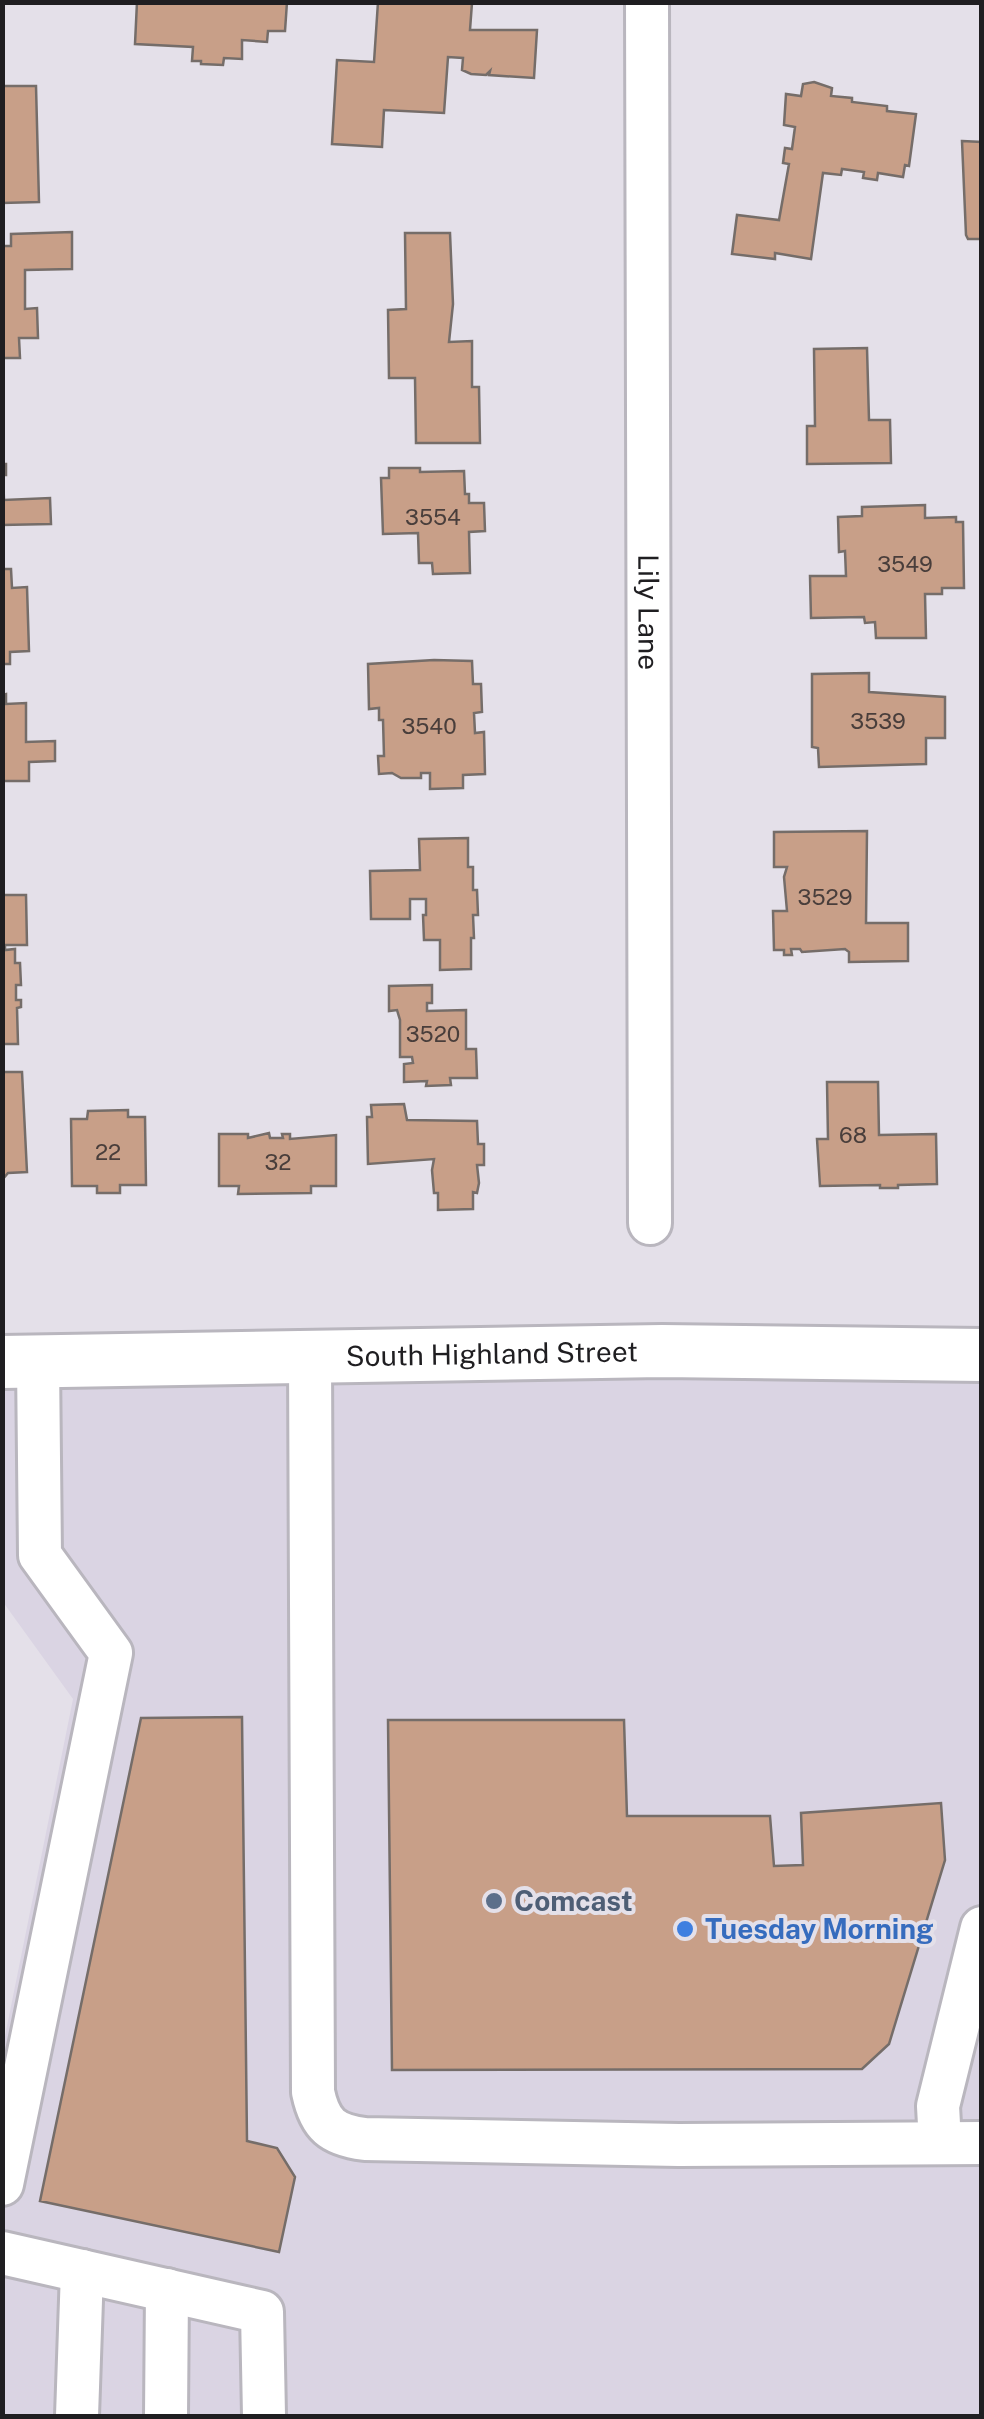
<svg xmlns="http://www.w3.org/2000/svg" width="984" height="2419" font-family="'Public Sans',sans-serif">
	<rect width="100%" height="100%" fill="#e4e0e9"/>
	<!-- built -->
	<path fill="#dad4e3" d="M981,1355v1061h-978v-370l70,-347 -70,-97v-240z"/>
	<!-- building -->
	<path fill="#c89f88" stroke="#756d69" stroke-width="2.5" d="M137,2h150l-2,29h-17l-1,11 -25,-2v19l-18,-1 -1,7 -22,-1v-3h-9l1,-14 -58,-3z
		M378,2l94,1 -2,27h67l-3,48 -45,-3 1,-4 -4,4 -15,-1 -9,-4 1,-12 -15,-1 -4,56 -60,-3 -2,37 -50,-3 5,-84 37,2z
		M814,82l18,6 -1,8 21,2v4l35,4v5l29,3 -7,52 -4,-1 -2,12 -25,-4 -1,7 -14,-2 1,-6 -22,-3 -1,6 -18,-2 -12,86 -36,-6v6l-43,-5 5,-39 42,5 10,-56 -6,-1 2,-15 7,1 3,-22 -11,-2 2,-31 15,2 2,-12z
		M2,86h34l3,116 -37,1z
		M962,141l20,1v97h-14l-2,-4z
		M72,232v37l-47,1v39l12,-1 1,30h-19l1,20h-18v-112h9v-12z
		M405,233h45l3,71 -4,38 23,-1v46h7l1,56h-64l-1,-65h-26l-1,-68 18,-1z
		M867,348l2,72h21l1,43 -84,1v-38h8l-1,-77z
		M2,464h4v11h-3l1,25 46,-2 1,26 -49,1z
		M389,468h31v4l44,-1 1,23h4v9h15l1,28 -16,1 1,41 -37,1 -1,-11h-13l-1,-30 -35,1 -2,-56h8z
		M925,505v13l31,-1v5h7l1,66h-22v6h-17l1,44h-50l-1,-16 -10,1 -1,-6 -53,1 -1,-42h36l-1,-25 -6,1 -1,-35 24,-1v-9z
		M2,569h9l1,19 15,-1 2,64 -19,1v12h-8z
		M434,660l38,1 1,23h8l1,28 -8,1 1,20 9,-1 1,42 -22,1v13l-33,1v-16h-9v5h-20l-9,-5 -13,1 -1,-18h6l-1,-36h-4v-12l-10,1 -1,-45z
		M869,673v19l76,5v41h-19v26l-107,3 -1,-19 -6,-1v-73z
		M6,694v10l20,-1v39l29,-1v20l-26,1v19h-27v-86z
		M867,831l-1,92h42v38l-59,1v-10l-4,-3 -43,3 -2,-3h-9l1,6h-8v-5h-10l-1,-39h14l-3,-34 3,-10h-13v-35z
		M468,838v29h5v23h4l1,25h-5l1,23h-3v31l-31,1v-30h-16l-1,-25h3v-16h-16v20h-39l-1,-48 50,-1 -1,-31z
		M2,895h24l1,50h-22v5l10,-1v14h5l1,22h-5v15h5v7l-4,1 1,36h-16z
		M432,985v18h-5v8l39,-1v39h10l1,29h-27l1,7 -25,1 1,-5 -23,1v-18l9,-1 -1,-6h-12v-37l-3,-10 -8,1v-25z
		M2,1072h20l5,100 -19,1 -6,7z
		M827,1082h51l1,53 57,-1 1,50 -39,1v3h-18v-3l-60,1 -3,-47h11z
		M404,1104l3,16 70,1 1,23h6v21h-7l2,18 -2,10 -4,-1v17l-35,1v-17h-4l-2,-23 2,-11 -66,5 -1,-47h5l-1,-12z
		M128,1110v7h17l1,68h-26v8h-23v-7h-25l-1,-67h16l1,-8z
		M269,1133l1,5h13l-1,-4h8v5l46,-4v51h-25v7l-73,1 1,-8h-20v-52h29v4z
		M242,1717l5,424 30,7 18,29 -16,75 -239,-51 101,-483z
		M388,1720h236l3,96h143l4,50 29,-1 -2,-52 140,-10 4,57 -56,184 -27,25 -470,1z"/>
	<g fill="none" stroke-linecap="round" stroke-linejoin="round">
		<!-- minor casing -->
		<g stroke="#b9b6be" stroke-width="48">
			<g id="minor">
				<path id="s1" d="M647,2l3,1221"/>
				<path d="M310,1356l3,736c7,33 19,43 52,47l314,6 303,-2"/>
				<path d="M940,2143l-2,-37 44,-178"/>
				<path d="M2,2184l109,-531 -71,-98 -2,-193"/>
				<path d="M2,2253l260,59 2,104"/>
				<path d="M77,2416l5,-145"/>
				<path d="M166,2416l1,-126"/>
			</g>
		</g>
		<!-- major casing -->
		<g stroke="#b9b6be" stroke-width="58">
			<g id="major">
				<path id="s2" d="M2,1362l660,-11 320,4"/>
			</g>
		</g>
		<!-- minor -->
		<use href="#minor" stroke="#fff" stroke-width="42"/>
		<!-- major -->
		<use href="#major" stroke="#fff" stroke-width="52"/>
	</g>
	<!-- markers -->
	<circle fill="#5c6f8a" stroke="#e4e0e9" stroke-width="4" cx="494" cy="1901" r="10"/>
	<circle fill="#3f7fe0" stroke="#e4e0e9" stroke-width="4" cx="685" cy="1929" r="10"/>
	<g text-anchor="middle" stroke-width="8" stroke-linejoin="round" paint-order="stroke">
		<!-- number labels -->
		<g font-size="22" fill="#493e3b">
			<text x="433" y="525">3554</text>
			<text x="905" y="572">3549</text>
			<text x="878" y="729">3539</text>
			<text x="429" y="734">3540</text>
			<text x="825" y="905">3529</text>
			<text x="433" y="1042">3520</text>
			<text x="853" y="1143">68</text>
			<text x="108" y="1160">22</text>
			<text x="278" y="1170">32</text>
		</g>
		<!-- street labels -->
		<g font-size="28" fill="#1f1e21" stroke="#e4e0e9">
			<text dy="10" stroke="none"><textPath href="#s1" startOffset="610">Lily Lane</textPath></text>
			<text dy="10" stroke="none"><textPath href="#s2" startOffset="490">South Highland Street</textPath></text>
		</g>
		<!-- service labels -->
		<g font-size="28" font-weight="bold" fill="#4e5e75" stroke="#e4e0e9" text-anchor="start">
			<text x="514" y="1911">Comcast</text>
		</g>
		<!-- shop labels -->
		<g font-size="28" font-weight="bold" fill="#366cbe" stroke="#e4e0e9" text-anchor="start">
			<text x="705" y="1939">Tuesday Morning</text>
		</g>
	</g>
	<!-- border -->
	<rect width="984" height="2419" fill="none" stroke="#1f1e21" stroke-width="10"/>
</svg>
